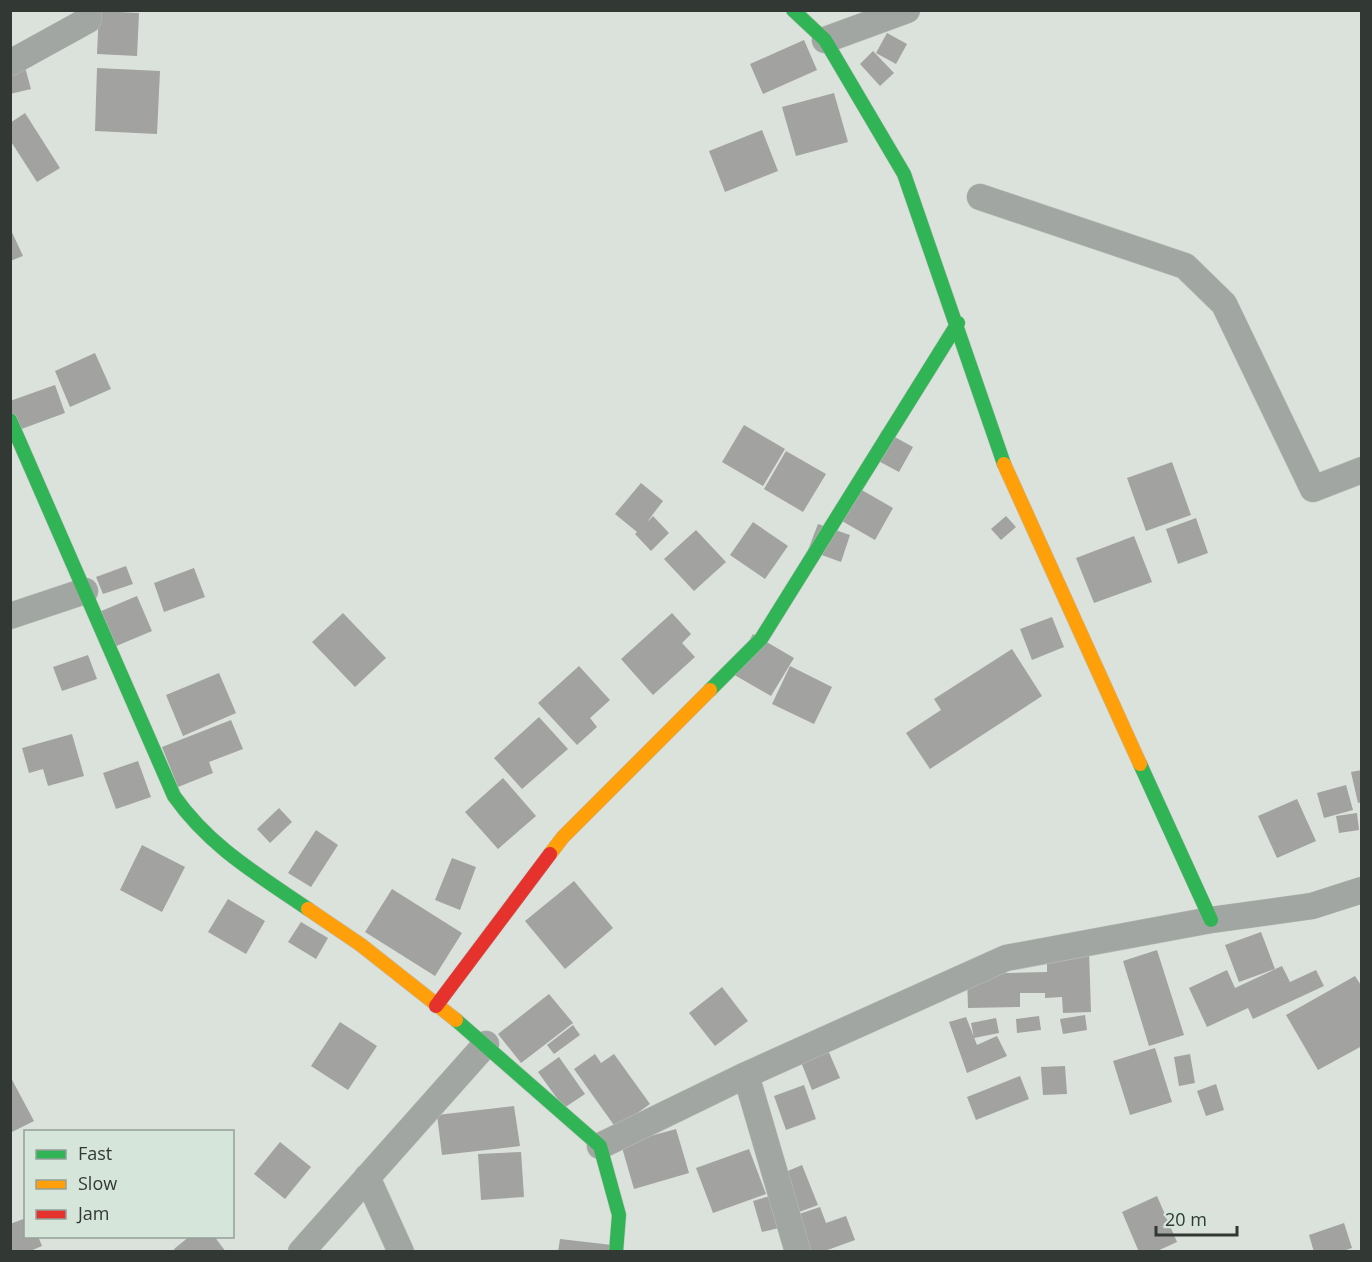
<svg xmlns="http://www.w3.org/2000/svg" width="1372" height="1262" font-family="'Open Sans',sans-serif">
	<rect width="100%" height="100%" fill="#dae2db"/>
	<!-- building -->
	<path fill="#a2a2a0" d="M99,11l40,2 -2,43 -40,-2z
		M887,33l20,11 -11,20 -20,-11z
		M804,40l13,30 -54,24 -13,-30z
		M873,51l21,22 -14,13 -20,-22z
		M23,60l8,29 -21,5v-31z
		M97,68l63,3 -3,63 -62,-3z
		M834,93l14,49 -52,14 -14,-49z
		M25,113l35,55 -23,14 -27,-42v-17z
		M762,130l16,41 -53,21 -16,-41z
		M10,228l13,28 -13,5z
		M95,353l16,36 -41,18 -15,-36z
		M55,385l10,28 -49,18 -6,-16v-14z
		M744,425l41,24 -22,37 -41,-24z
		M882,430l31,17 -14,25 -30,-16z
		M786,451l40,23 -23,38 -39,-23z
		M1172,462l19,53 -45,16 -19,-53z
		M641,483l22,18 -16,21 6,-6 16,17 -18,18 -16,-17 2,-2 -22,-18z
		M853,485l40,23 -18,32 -40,-23z
		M1006,516l10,11 -15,13 -10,-11z
		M1196,518l12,35 -30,11 -12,-35z
		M753,522l35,24 -23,33 -35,-24z
		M818,524l32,11 -9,27 -33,-12z
		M696,530l30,32 -32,29 -30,-32z
		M1134,536l18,46 -58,21 -18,-45z
		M126,566l7,18 -30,10 -7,-17z
		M194,568l11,29 -41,15 -10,-29z
		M137,596l15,35 -38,16 -15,-35z
		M343,613l43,45 -31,29 -43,-45z
		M672,613l19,21 -9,9 13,14 -42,38 -32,-36z
		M1052,617l12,30 -32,13 -12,-31z
		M753,634l41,24 -23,38 -40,-23z
		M1012,649l30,47 -112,73 -24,-36 35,-23 -7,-11z
		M88,655l9,24 -35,12 -9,-24z
		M579,666l31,34 -20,18 7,9 -20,18 -39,-42z
		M790,666l42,21 -18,37 -42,-20z
		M219,673l17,40 -53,23 -17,-41z
		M539,717l29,32 -46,40 -28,-31z
		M231,720l12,29 -34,13 4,11 -35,14 -16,-40z
		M72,734l12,42 -36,10 -5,-17 -14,4 -7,-25z
		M138,761l13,36 -35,12 -13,-36z
		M1362,770v32l-4,1 -7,-31z
		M503,778l33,38 -38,33 -33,-37z
		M1346,785l7,25 -29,8 -7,-25z
		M1297,799l19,42 -39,17 -19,-42z
		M279,808l13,14 -22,21 -13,-14z
		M1357,813l2,17 -20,3 -3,-17z
		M316,830l22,15 -27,42 -23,-14z
		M142,845l43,22 -23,45 -42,-22z
		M452,858l24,9 -16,43 -25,-10z
		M574,881l39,47 -48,41 -40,-48z
		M392,889l70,44 -27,43 -70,-44z
		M228,899l37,22 -19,33 -38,-22z
		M301,922l27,16 -12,21 -28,-17z
		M1261,932l14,37 -36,13 -14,-37z
		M1157,950l27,85 -35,11 -26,-85z
		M1089,951l2,61 -28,1 -1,-16 -17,1v-5h-25v14l-52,1 -1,-34 80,-2v-20z
		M1282,966l8,16 26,-12 8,16 -71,33 -5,-11 -41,19 -18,-39 38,-18 8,18z
		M1355,976l7,11v59l-44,24 -32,-55z
		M722,987l26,34 -33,25 -26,-33z
		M549,994l24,29 -52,40 -23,-29z
		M1085,1015l2,15 -24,4 -3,-15z
		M1039,1016l2,14 -24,3 -1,-14z
		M966,1017l11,28 20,-9 10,20 -40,17 -18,-51z
		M996,1018l3,15 -25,5 -3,-15z
		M340,1022l37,24 -29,44 -37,-24z
		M573,1025l7,10 -26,19 -7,-9z
		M1155,1048l17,54 -42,13 -17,-54z
		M828,1050l12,28 -28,12 -11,-28z
		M595,1054l6,9 13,-9 36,50 -34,24 -42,-59z
		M1190,1054l5,29 -16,3 -5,-29z
		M559,1057l26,37 -21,14 -26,-36z
		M1065,1066l2,28 -24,1 -2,-28z
		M10,1076l24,45 -24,12z
		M1020,1076l9,23 -53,21 -9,-23z
		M1216,1084l8,26 -18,6 -9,-25z
		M804,1085l12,34 -30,11 -12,-34z
		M514,1106l6,40 -78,9 -5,-40z
		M676,1129l13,44 -55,16 -13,-45z
		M280,1142l31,25 -26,32 -31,-25z
		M749,1149l17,45 -53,19 -17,-45z
		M521,1152l3,45 -43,3 -3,-46z
		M802,1165l16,40 -27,10 -15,-39z
		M770,1196l9,32 -17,4 -9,-31z
		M1157,1196l20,46 -22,10h-16l-17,-40z
		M820,1207l6,16 20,-7 9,24 -33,12h-23l-12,-34z
		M26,1218v18h12l4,10 -14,6h-18v-28z
		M1344,1223l8,25 -12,4h-26l-5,-17z
		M190,1236h24l12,16h-51l-1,-3z
		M560,1239l52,6 -1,7h-53z"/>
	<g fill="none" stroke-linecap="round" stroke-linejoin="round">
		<!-- street casing -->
		<g stroke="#b9bfba" stroke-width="27">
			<path id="street" d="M825,40l82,-30
				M10,63l78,-43v-10
				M980,197l205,69 39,38 89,185 49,-19
				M10,616l75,-25
				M746,1075l52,177
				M600,1146l146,-71 260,-117 205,-38 101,-14 50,-16
				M367,1177l34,75
				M301,1252l185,-208"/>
		</g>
		<!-- fast casing -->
		<g stroke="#b9bfba" stroke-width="15">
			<path id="fast" d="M793,10l32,30 79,134 100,290
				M10,420l164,376c36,51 83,78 134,113
				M710,690l51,-51 197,-316
				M1140,764l71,156
				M456,1020l144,126 19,69 -3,37"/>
		</g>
		<!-- slow casing -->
		<g stroke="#b9bfba" stroke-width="15">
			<path id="slow" d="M1004,464l136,300
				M550,854l13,-17 147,-147
				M308,909l53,36 95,75"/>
		</g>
		<!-- jam casing -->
		<g stroke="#b9bfba" stroke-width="15">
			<path id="jam" d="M436,1006l114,-152"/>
		</g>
		<!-- street -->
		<use href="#street" stroke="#a2a6a2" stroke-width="26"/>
		<!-- fast -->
		<use href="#fast" stroke="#30b455" stroke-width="14"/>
		<!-- slow -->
		<use href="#slow" stroke="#ff9f0a" stroke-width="14"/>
		<!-- jam -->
		<use href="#jam" stroke="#e5322d" stroke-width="14"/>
	</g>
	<!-- border -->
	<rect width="1372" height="1262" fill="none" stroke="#323834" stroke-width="24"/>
	<!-- legend -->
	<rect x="24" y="1130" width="210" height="108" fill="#d6e5da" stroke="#94a098" stroke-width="1.5"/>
	<rect x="36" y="1150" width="30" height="9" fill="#30b455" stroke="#94a098" stroke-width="1.5"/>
	<text x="78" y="1160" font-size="18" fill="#323834">Fast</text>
	<rect x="36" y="1180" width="30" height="9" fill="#ff9f0a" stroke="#94a098" stroke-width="1.5"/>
	<text x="78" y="1190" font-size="18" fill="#323834">Slow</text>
	<rect x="36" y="1210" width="30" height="9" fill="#e5322d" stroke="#94a098" stroke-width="1.5"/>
	<text x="78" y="1220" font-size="18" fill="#323834">Jam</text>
	<!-- scale -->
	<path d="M1156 1226v9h81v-9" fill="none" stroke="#323834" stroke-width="3"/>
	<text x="1165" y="1226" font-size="18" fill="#323834" stroke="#d6e5da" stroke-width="4.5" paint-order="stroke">20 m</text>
</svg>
